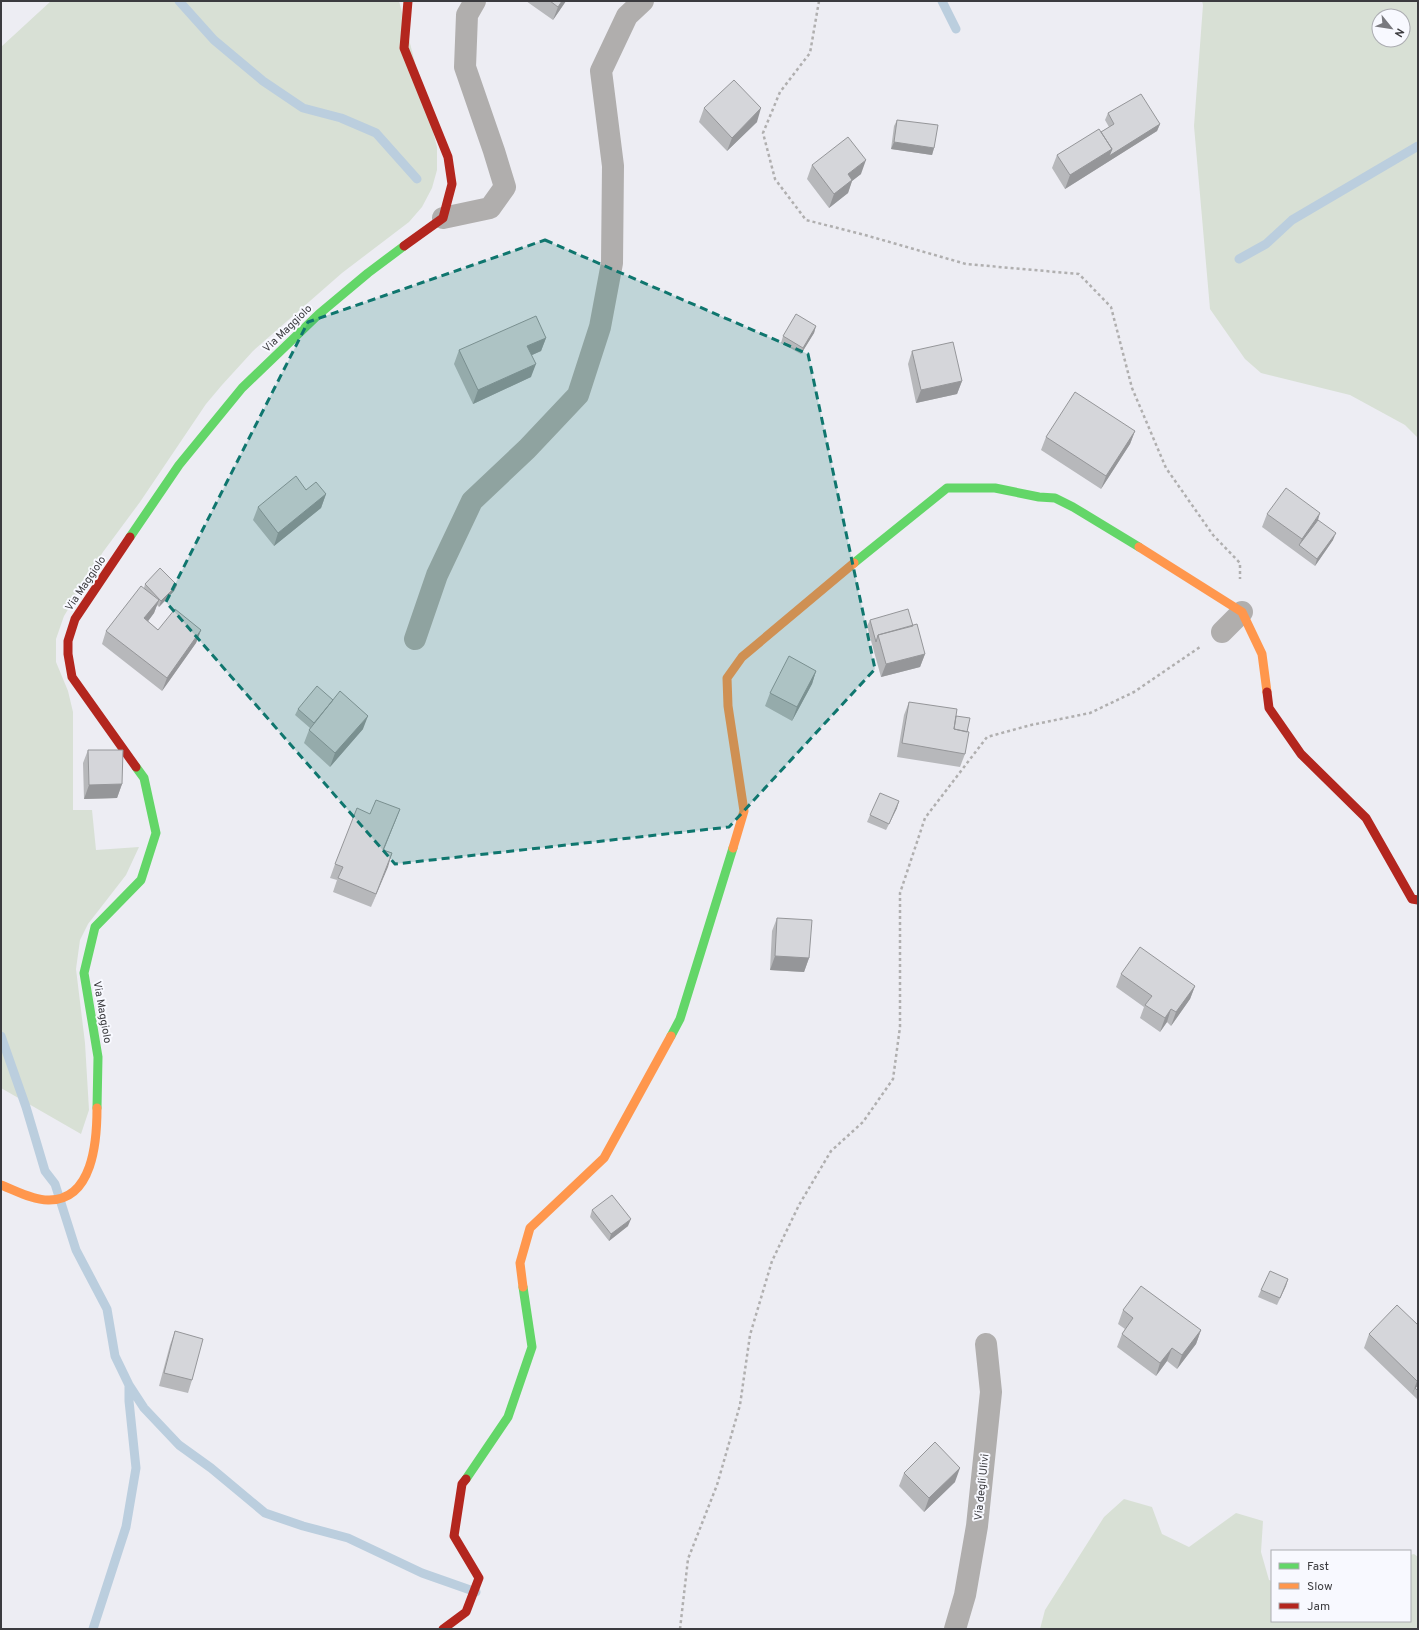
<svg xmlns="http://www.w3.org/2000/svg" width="1419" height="1630" font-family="Overpass,sans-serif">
	<rect width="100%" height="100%" fill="#ededf3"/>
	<!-- green -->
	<path fill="#d8e0d5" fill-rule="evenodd" d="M51,1h348l38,146v23l-5,18 -10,19 -13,15 -67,51 -89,78 -31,34 -16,19 -66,98 -37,50 -39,64 -8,23v23l12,29 5,21v98h19l4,40 43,-3 -13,28 -38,49 -8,16 -4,29 9,74 4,67 -8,24 -80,-46v-1041z
		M1202,1h216v437l-13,-13 -55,-30 -89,-22 -16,-14 -35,-50 -16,-183 9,-121zM1379,16h24v24h-24z
		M1124,1499l28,8 10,27 27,13 47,-34 27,8 -2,31 8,28 3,1v40h138v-66l4,-1 4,3v72h-378l5,-19 59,-93z"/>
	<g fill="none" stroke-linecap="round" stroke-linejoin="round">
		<!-- stream -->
		<path stroke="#bbcede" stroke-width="9" d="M179,1l35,39 49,41 40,27 38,10 35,15 41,46
			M942,1l14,28
			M1239,259l27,-15 26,-24 126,-74
			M1,1036l25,71 19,64 10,13 21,66 31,59 8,47 14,29 15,23 35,37 32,23 54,45 38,13 45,12 74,35 54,19
			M93,1629l33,-102 10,-59 -7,-67v-16"/>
		<!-- path -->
		<path stroke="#b0afaf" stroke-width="2.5" stroke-dasharray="3 3" stroke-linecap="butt" d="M819,1l-9,52 -30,39 -17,41 12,46 31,41 59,15 101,29 113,10 32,33 21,81 34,80 47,67 27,28v16
			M680,1629l8,-70 29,-74 23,-80 10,-70 22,-74 27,-56 32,-54 32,-29 30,-43 7,-52v-134l25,-75 62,-81 44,-12 59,-12 44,-21 66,-45"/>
		<!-- street -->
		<path stroke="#b0aead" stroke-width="22" d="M443,218l47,-10 15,-21 -11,-36 -29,-84 2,-52 8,-14
			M1222,632l20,-20
			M415,639l22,-64 35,-74 55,-52 51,-54 22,-68 12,-64 1,-97 -12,-95 26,-55 16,-15
			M955,1629l10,-34 12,-69 14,-134 -5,-48"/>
		<!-- fast -->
		<path stroke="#63d668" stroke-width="9" d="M130,537l49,-72 63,-77 77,-74 49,-41 36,-27
			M854,563l93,-75h48l44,9 16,1 18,9 66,40
			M671,1036l9,-17 53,-171
			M97,1108l1,-51 -14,-84 11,-46 46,-47 15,-47 -12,-55 -8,-11
			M466,1479l42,-62 24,-70 -9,-60"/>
		<!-- slow -->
		<path stroke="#ff974d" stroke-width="9" d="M1139,547l103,65 20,42 5,38
			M733,848l11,-37 -16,-105 -1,-28 15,-21 112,-94
			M1,1185c14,5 31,15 47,15 45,1 49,-59 49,-92
			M523,1287l-3,-24 10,-35 74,-70 67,-122"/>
		<!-- jam -->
		<path stroke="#b3261e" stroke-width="9" d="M404,246l39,-28 9,-34 -4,-27 -44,-109 4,-47
			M130,537l-55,82 -7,22v13l4,23 64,90
			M1267,692l2,16 32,46 65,64 46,81 6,1
			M443,1629l23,-17 13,-34 -25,-42 8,-52 4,-5"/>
	</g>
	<!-- wall -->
	<path fill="#b7b8bb" d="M526,1h40l-13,19z
		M704,108l53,14 -30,29 -28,-29z
		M1108,113l52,11 -3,7 -92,58 -13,-21 5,-13 44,-23 8,-5 -4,-7z
		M897,120l37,28 -2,7 -41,-6 3,-23z
		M812,165l49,9 -9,7 -4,12 -19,15 -22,-29z
		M816,326l-2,7 -13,21 -20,-11 2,-7z
		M546,338l-5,13 -9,4 -1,22 -58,27 -19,-40 5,-14z
		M912,351l50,30 -5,13 -41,9 -8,-39z
		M1135,431l-5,13 -29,45 -60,-39 5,-13z
		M306,490l20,4 -5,14 -47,38 -21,-26 5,-13z
		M1267,514l66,26 -18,26 -53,-39z
		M145,584l32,1 -3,6 -15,16 -2,-2 -3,8 -6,8 10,9h43l-5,13 -34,48 -60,-47 4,-13 38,-43z
		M870,620l43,6 12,28 -5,13 -39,10 -14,-51z
		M816,671l-4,13 -20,37 -27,-15 5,-13z
		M909,702l47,14 11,16 -2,22 -5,13 -63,-10 7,-42z
		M298,709l65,20 -33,38 -26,-24 5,-13 1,-2 -15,-13z
		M88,750l34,34 -5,14 -33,1 -1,-36z
		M897,808l-11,22 -19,-8 3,-7z
		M400,809l-16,41 8,3 -21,54 -38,-15 4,-12 -7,-2 5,-14 35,-50z
		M777,918l32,40 -5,14 -34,-2 2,-39z
		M1121,974l74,12 -5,13 -19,27 -4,-4 -7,10 -20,-14 4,-11 -28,-20z
		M592,1210l36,16 -19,15 -19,-24z
		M1288,1279l-11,26 -19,-8 3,-7z
		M1123,1310l78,20 -5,14 -19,25 -10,-8 -11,15 -39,-29 5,-13 3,-5 -7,-5z
		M1418,1325v75l-54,-52 5,-14z
		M175,1331l17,49 -4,13 -29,-7 11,-41z
		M904,1473l51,9 -31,30 -25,-26z"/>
	<!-- shaded-wall -->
	<path fill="#959699" d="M562,1h4l-13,19 5,-13z
		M761,108l-4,14 -30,29 5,-13z
		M1160,124l-3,7 -92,58 5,-14 42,-26z
		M894,142l40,6 -2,7 -41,-6z
		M866,160l-5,14 -9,7 -4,12 -19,15 5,-14 14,-20z
		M816,326l-2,7 -13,21 2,-6z
		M546,338l-5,13 -18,8 4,-13z
		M536,364l-5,13 -58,27 5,-14z
		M962,381l-5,13 -41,9 5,-13z
		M1135,431l-5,13 -29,45 5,-13z
		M326,494l-5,14 -47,38 4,-13z
		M1320,513l-4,14 -17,18 3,-6z
		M1336,533l-3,7 -18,26 2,-7z
		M177,585l-3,6 -15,16 2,-6z
		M159,600l-5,13 -14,19 4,-14z
		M201,630l-5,13 -34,48 5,-13z
		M925,654l-5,13 -39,10 5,-13z
		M816,671l-4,13 -20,37 5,-14z
		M368,716l-5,13 -33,38 5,-14z
		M122,784l-5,14 -33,1 5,-14z
		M899,801l-2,7 -11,22 3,-6z
		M400,809l-5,13 -17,41 5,-13z
		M392,853l-4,14 -17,40 5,-13z
		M775,956l34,2 -5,14 -34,-2z
		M1195,986l-5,13 -19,27 5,-14z
		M1171,1009l-4,13 -7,10 5,-14z
		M631,1219l-3,7 -19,15 2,-7z
		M1288,1279l-2,7 -9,19 3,-7z
		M1201,1330l-5,14 -19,25 5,-14z
		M1172,1348l-5,13 -11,15 4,-13z
		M1418,1380v9l-3,-1 -3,7 5,-14z
		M960,1468l-5,14 -31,30 5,-14z"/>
	<!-- building -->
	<path fill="#d5d6da" stroke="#959699" d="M550,1h12l-4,6z
		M734,80l27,28 -29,30 -28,-30z
		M1141,94l19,30 -51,32 3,-7 -11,-17 13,-8 -6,-11z
		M897,120l41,5 -4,23 -40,-6z
		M1099,129l13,20 -42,26 -13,-20z
		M848,137l18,23 -18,14 4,6 -18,14 -22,-29z
		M796,314l20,12 -13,22 -20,-12z
		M536,316l10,22 -19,8 9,18 -58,26 -19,-40z
		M953,342l9,39 -41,9 -9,-39z
		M1075,392l60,39 -29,45 -60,-39z
		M296,476l10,14 10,-8 10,12 -48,39 -20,-26z
		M1286,488l34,25 -18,26 -35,-25z
		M1318,520l18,13 -19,26 -18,-14z
		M160,568l17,17 -16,16 -16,-17z
		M141,586l18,14 -15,18 14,12 17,-21 26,21 -34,48 -61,-47z
		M908,609l5,17 -35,9 -2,7 -6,-22z
		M917,624l8,30 -39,10 -8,-29z
		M789,656l27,15 -19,36 -27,-14z
		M317,686l16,14 -19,23 -16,-14z
		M340,691l28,25 -33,37 -26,-23z
		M909,702l48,7 -3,20 15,3 -4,22 -63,-11z
		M956,716l14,2 -3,14 -13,-3z
		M88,750h35l-1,34 -33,1z
		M880,793l19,8 -10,23 -19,-9z
		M376,800l24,9 -17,41 9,3 -16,41 -38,-16 5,-11 -8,-3 22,-56 13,6z
		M777,918l35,2 -3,38 -34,-2z
		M1140,947l55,39 -19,26 -5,-3 -6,9 -20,-13 7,-9 -31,-22z
		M612,1195l19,24 -20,15 -19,-24z
		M1270,1271l18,8 -8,19 -19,-8z
		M1141,1286l60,44 -19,25 -10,-7 -12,15 -38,-29 11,-16 -10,-8z
		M1397,1305l21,20v55l-1,1 -48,-47z
		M175,1331l28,8 -11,41 -28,-7z
		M1418,1385v6l-3,-3z
		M935,1442l25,26 -31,30 -25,-25z"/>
	<!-- marked area -->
	<path fill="#0f766e" fill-opacity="0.2" stroke="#0f766e" stroke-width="3" stroke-dasharray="8 5" stroke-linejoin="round" d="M545,240l263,114 67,315 -146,158 -334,37 -229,-262 142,-280z"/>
	<g text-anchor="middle" stroke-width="4" stroke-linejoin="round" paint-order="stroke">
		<!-- street labels -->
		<g font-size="11" fill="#3b3b3f" stroke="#f8f9ff">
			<text transform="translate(287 328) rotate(-44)" y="4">Via Maggiolo</text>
			<text transform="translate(85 583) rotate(-56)" y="4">Via Maggiolo</text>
			<text transform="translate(103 1012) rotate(80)" y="4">Via Maggiolo</text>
			<text transform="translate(981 1487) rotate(-84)" y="4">Via degli Ulivi</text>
		</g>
	</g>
	<!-- border -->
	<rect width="1419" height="1630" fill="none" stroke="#3b3b3f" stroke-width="4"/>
	<!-- legend -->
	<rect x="1271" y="1550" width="140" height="72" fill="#f8f9ff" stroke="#acadb2"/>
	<rect x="1279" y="1563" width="20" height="6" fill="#63d668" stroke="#acadb2"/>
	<text x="1307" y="1570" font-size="12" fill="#3b3b3f">Fast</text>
	<rect x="1279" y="1583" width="20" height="6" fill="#ff974d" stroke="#acadb2"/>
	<text x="1307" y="1590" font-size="12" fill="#3b3b3f">Slow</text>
	<rect x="1279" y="1603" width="20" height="6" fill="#b3261e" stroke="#acadb2"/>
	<text x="1307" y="1610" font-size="12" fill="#3b3b3f">Jam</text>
	<!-- north arrow -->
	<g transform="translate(1391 28) rotate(120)"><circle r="19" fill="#f8f9ff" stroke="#acadb2"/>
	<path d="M0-3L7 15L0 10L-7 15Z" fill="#79797e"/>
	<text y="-6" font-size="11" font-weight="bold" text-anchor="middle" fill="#3b3b3f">N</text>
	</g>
</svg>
